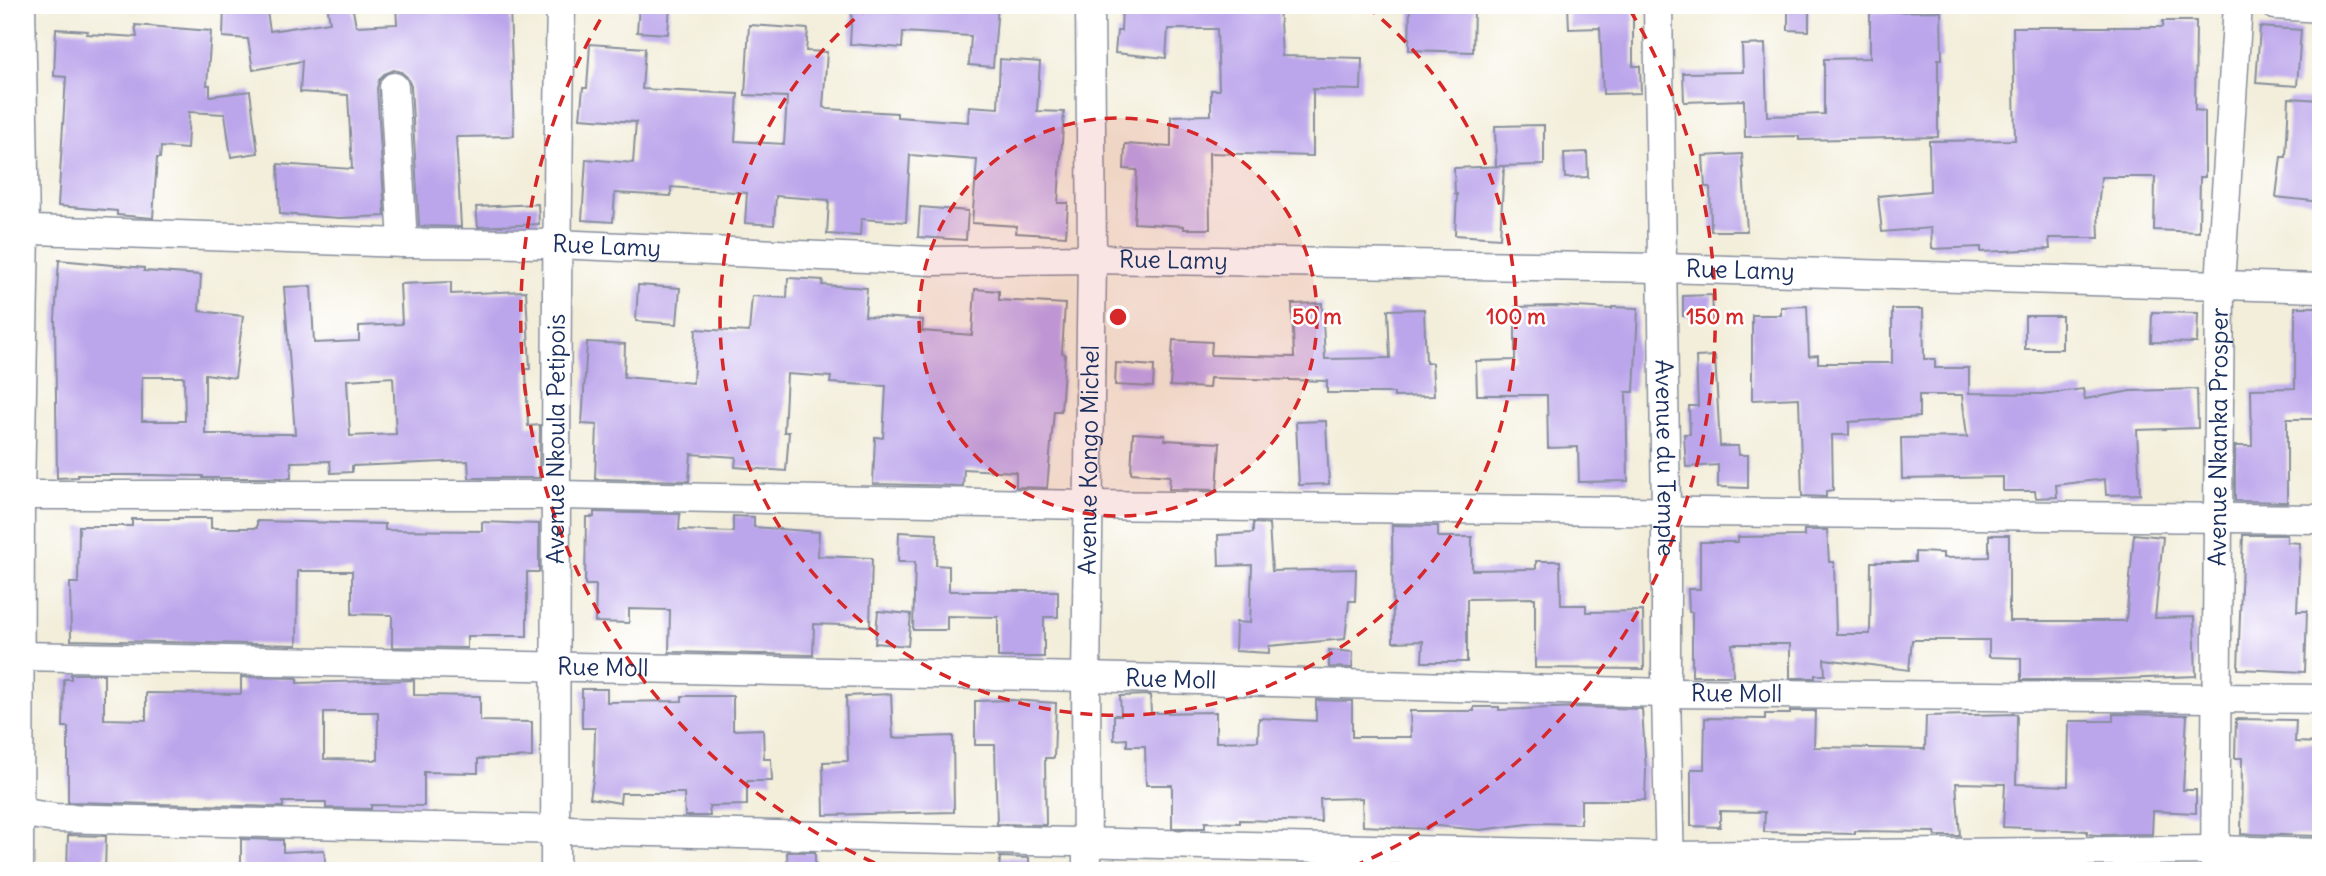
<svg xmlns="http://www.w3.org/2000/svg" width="2326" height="876" font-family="Delius,sans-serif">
	<rect width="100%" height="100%" fill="#fff"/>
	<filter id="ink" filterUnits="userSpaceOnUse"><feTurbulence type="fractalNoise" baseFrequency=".0143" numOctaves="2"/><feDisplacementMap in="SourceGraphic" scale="14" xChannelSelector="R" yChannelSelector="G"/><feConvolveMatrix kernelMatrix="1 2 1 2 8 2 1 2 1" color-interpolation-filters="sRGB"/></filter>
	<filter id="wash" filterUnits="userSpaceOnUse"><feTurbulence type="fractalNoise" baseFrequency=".00686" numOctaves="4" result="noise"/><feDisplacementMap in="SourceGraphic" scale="28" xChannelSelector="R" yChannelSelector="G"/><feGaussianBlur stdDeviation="1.57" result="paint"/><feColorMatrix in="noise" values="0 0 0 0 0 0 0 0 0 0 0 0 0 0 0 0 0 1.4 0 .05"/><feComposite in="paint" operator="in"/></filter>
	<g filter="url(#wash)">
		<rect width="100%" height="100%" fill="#f3eeda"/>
		<g id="blocks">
			<!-- building -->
			<path fill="#bca6eb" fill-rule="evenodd" d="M224,5h42l4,26 60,-9 -3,-17h25l4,21 41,-2 -1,-19h32v5h58v-5h24l4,131 -58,1 5,90 -42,-1 -8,-140 -4,-9 -6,-5 -7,-2 -10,4 -5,6 -2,8 8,128 -45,2 -60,-4 -2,-50 74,5 -4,-74 -48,-3 2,-31 -49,9 -5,-31 -25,-2z
				M639,5h31l-2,29 -31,-2z
				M899,5h99l-5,62 -24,-2 2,-29 -68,-4 -1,16 -52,-4 2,-34 47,3z
				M1122,5h157l3,51 80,2 -1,32 -48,-1v67l-104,-3 1,76h-26v-3l-50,-3 3,-53 -13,-1 1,-25 46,3v-31l40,-1v-25h8l-2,-61h-49l-2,29 -51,-5 2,-22h4z
				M1410,5l64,2 -1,45 -64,-2z
				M1568,5l65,1v60h7l1,27 -38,1 -3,-66 -31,1z
				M1788,5h21v26l-21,-1z
				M1941,11l1,48h-4v78l-139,3v-4l-54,1 -1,-37 -60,2 -1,-29 60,-1 -1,-27 23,-1 2,72 57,-2v-55l46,-1v-46z
				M2163,21h33l-1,89 10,1v66h-5l-1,55 -45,-2 1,-53h-54l-3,33 1,28h-50l1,11 -69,3v-5l-49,2 -1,-21 -49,4 -4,-36 52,-5 -1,-50 86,-1 -2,-113h150z
				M135,25l76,6 -4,54h3v11l40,-5 8,62 -27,4 -6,-43 -36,-2 -2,37 -26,-2 -1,11h-3l-4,60 -36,-3v-4l-59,-5 8,-129 -12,-1 2,-47 32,2 -1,3 50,3z
				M749,25l59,4 -2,22 21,1 -4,55 4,2 70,4v4l71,5 1,-16 29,2 2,-49 40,3 -3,49 27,1 -6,91h10l-2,33 -50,-3 1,-7 -45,-3 5,-63 -67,-5 -4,67 -45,-3 -1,17 -33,-2 2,-34 -53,-4 -2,29 -29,-2 2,-30 -76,-6v9l-56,-3 -2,29 -31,-2 4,-61 47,4 3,-41 -56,-4 3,-30h4l3,-44 55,4 -3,41 96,5 -3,47 49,3 3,-47 -42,-2z
				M2260,27l41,3 -4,56 -41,-3z
				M2289,98l32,2v102l-45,-5 5,-40h5z
				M1544,125v40l-48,1 -1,-40z
				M1587,152l1,25 -23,1 -1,-25z
				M1742,154l5,77h-36l-1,-44h-5l-2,-31z
				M1504,166l-4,72 -45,-3 2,-41h-2l-1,-26z
				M538,204l1,20 -61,3 -2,-20z
				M920,207l48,4 -2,29 -48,-3z
				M59,260l85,8v3l57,4 -2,36 44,5 -8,62 -30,-4v60h90l-11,-147 27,-1 3,57 45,-2v-15l43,-2 -2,-40 51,-2v12l75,-3 4,78h-4l2,57 12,-1 -1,53h-70l-1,-17 -116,5v6l-21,1 -1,-12 -39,1v16h-88v-2l-54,-1h-71v2l-21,1 -2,-159zM142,377h42l1,44h-43zM393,377l3,57 -46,2 -3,-56z
				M788,278l35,2 -1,5 45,3 -2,28 58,4 -1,11 50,4 3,-46 24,2v9l66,4 -3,49 3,1 -4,57h-7l-7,77 -31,-1v-15l-52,-3 -1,17 -90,-2 2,-47 8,1 3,-52 -56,-3 1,-6 -44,-3 -3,58h5l-3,39 -51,-4 1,-10 -45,-3 -2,27 -94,-2 2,-54 -15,-1 5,-82 38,2 -1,33 69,6 3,-54 53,3 3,-36 35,2z
				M638,285l42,3 -3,36 -41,-3z
				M1712,295l1,20 -30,1v-20z
				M1322,303l3,56 65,-1 -2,-48 36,-1 2,54h6l2,33 -40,1v-4h-67v-12l-117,-3 -1,10 -39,-2 3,-46 39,2 -1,13 83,2 -2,-53z
				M1557,306l55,3v-2l26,1 -4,84h-8l2,89 -49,1 -1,-35 -30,1 -1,-53h-70l-1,-34 39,-1v-53z
				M1807,306l2,50 9,-1v8h74v-54h31l1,50h11v9h34v25l73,1 41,-5 2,10 46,-8 66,-2 1,39 -61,2 3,64 -34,1 -1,-16 -49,6 1,12 -21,1 -1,-7h-32v-14l-101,2 -1,-41 66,-1 -5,-42h-43v22l-70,5v13h-17l1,55 -7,1v6l-24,-1 -3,-98 -47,2v-85h29v-8z
				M2295,307h26l-1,112h-33v83l-52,-1v-55h17l-1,-57 44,-1z
				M2152,312l46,1 -1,30 -46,-1z
				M2025,316h37v33h-37z
				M1715,356l5,90h18l1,9h9v33l-30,-1v-22l-32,2 -2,-33h6l-1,-28h9l-2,-49z
				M1116,363l38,3 -1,21 -38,-2z
				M1326,421l3,63 -30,1 -3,-63z
				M1133,433l32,2v5l55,3 -3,47 -48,-1 1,-13 -39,-3z
				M594,512l86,2 -1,16 54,2v-16l21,1v10l65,5 -1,24 54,2 -2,68 -56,-2 -1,31 -144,-3 1,-42 -41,-1v14l-34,-1 1,-37h-11l1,-68h8z
				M178,518h33v10h46v-7l128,3v6l97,1v-9l57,2v48h-12v64h-60v12l-75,-1v-32l-40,-1v-43h-54l-1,74 -226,-5 -1,-57h8l1,-57h53v-7h46z
				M1253,523l16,1 3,47 84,-2 -1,32h-6l-4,38 -76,7v7l-34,-2 1,-29 14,1 2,-58 -33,1 -1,-31 35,-2z
				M1392,525l46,1v11h34v33l64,-1v-8h24l1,44h25v7l57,-1 1,58 -109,-1v-70l-68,1v63h-45l1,-21 -30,1z
				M1804,530h23l2,32h5l2,72h34l1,-72h44v-10l28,1v5l46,-1v-22h20v86h117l8,-87 29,3 -8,81 39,-1 2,59 -100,4h-75v-22l-32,-1v-17h-77l-3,30 -85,-11 1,16h-10v3h-25v-34h-58l1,32h-41v-64h-3l-1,-23h12v-47h38v-5l66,-1z
				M899,532l38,2 -1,31 13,1v25h109v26h-14v40h-46v-40l-51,-1v14h-34l2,-68h-17z
				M2243,535h44v7l13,1 -3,68h10l-2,61 -67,-3z
				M878,611l33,3 -3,32 -33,-3z
				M1329,650l24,2 -1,16 -23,-1z
				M71,674h33v45l42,1v-27l95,1v-17l56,1v5l117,-3v15l66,1v25l52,1v35l-54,2v14l-54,-1v34l-53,-1v4l-45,-1v-6h-43v5l-215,-5v-75h-5l1,-48h7zM324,712h54v48l-54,-1z
				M582,689h25v13l75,-1v-5h51v34l30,-1 1,30h7l1,22h-25v24l-38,1 1,10h-25l-1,-23h-63l-1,10 -30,-5 4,-24 1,-46h-13z
				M891,694l2,44 60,-2 1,76 -130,3 -1,-53 25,-1 -2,-65z
				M1150,695l1,18 65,-1v30l42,-1 1,-23 57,3v-21l36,1v36h59l-1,-26h64v-4h25v3l81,-3 62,2 4,61 -1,30h-64v24l-45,-1 -56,7 -52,-5 -1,4 -64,-3 -1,-28 -42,1 1,23 -81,-2v3l-35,-1v6h-33v-43h-26l-1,-39h-18v-7l-13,1v-25h7l-1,-19z
				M1012,700l44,3 -2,55h-9l1,67 -49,-1 -2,-79h-20v-44z
				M1790,711h25l-1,36 111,2 1,-33 91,-2 -1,70 52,2 1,-65h44v-7l74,1 -4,75h13v23l-43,-2 -1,23 -55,1 -10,-1v-3l-84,-4 2,-43 -49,-1 4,53h-24l-1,-4 -80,-1v3l-91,-2 1,-20 -45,-1v16l-29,-1v-57h13l1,-51 60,1v-5h25z
				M2236,719l60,1 -1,22 26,1v93l-80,-2 1,-76h-7z
				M68,835l38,1 -1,35h-38z
				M241,839l42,1v12l41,-2 2,21h-85z
				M787,852h28v19h-27z
				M1000,857l29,1v13h-30z"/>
		</g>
	</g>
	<g filter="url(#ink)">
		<use href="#blocks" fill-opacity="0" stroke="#878e9c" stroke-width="2"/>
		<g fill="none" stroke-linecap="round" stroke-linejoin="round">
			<!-- minor casing -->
			<g stroke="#878e9c" stroke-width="31">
				<g id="minor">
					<path id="s1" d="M1658,5l8,505v183l4,178"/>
					<path d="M2275,5l46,3"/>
					<path d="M394,87l9,156"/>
					<path id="s2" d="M5,229l398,14 153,1 377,17 159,-2 571,9 658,20"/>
					<path d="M20,495h538l531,10 1232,14"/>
					<path id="s3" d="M19,656l1067,21 580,16 655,6"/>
					<path d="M19,812l36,6 1616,38 543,-6 107,3"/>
					<path d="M19,871l1,-376 5,-265 -4,-225"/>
					<path id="s4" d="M555,871c1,-289 0,-577 6,-866"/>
					<path id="s5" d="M1087,871l-1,-194 6,-418 -2,-254"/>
					<path id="s6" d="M2215,871l5,-587 18,-279"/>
				</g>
			</g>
			<!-- minor -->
			<use href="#minor" stroke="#fff" stroke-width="28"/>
		</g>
	</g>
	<!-- distance rings -->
	<circle cx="1118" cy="317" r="199" fill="#d62828" fill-opacity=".12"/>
	<g fill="none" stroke="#d62828" stroke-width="3.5" stroke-dasharray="12 9">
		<circle cx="1118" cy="317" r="199"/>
		<path d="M1366 6A398 398 0 1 1 870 6"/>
		<path d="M894 871A597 597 0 0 1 606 10M1630 10A597 597 0 0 1 1342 871"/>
	</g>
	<g text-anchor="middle" stroke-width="5" stroke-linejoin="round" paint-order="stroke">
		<!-- street labels -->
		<g font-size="24" fill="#1b2f5e" stroke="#fff">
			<text dy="8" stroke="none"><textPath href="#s2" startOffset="602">Rue Lamy</textPath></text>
			<text dy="8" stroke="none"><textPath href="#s2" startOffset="1169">Rue Lamy</textPath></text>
			<text dy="8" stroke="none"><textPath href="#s2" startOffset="1736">Rue Lamy</textPath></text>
			<text dy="8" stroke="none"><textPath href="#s4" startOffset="432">Avenue Nkoula Petipois</textPath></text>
			<text dy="8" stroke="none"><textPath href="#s6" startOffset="434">Avenue Nkanka Prosper</textPath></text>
			<text dy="8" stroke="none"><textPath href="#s5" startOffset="411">Avenue Kongo Michel</textPath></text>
			<text dy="8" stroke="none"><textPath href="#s1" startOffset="453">Avenue du Temple</textPath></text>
			<text dy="8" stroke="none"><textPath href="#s3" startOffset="584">Rue Moll</textPath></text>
			<text dy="8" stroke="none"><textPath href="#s3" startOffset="1152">Rue Moll</textPath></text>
			<text dy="8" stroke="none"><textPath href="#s3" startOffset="1718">Rue Moll</textPath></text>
		</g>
	</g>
	<circle cx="1118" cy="317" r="10" fill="#d62828" stroke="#fff" stroke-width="3.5"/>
	<g font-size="21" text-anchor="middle" font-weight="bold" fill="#d62828" stroke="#fff" stroke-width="5" stroke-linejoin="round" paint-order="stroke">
		<text x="1317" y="324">50 m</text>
		<text x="1516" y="324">100 m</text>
		<text x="1715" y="324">150 m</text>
	</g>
	<!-- margin -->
	<rect width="2326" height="876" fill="none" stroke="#fff" stroke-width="28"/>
</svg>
